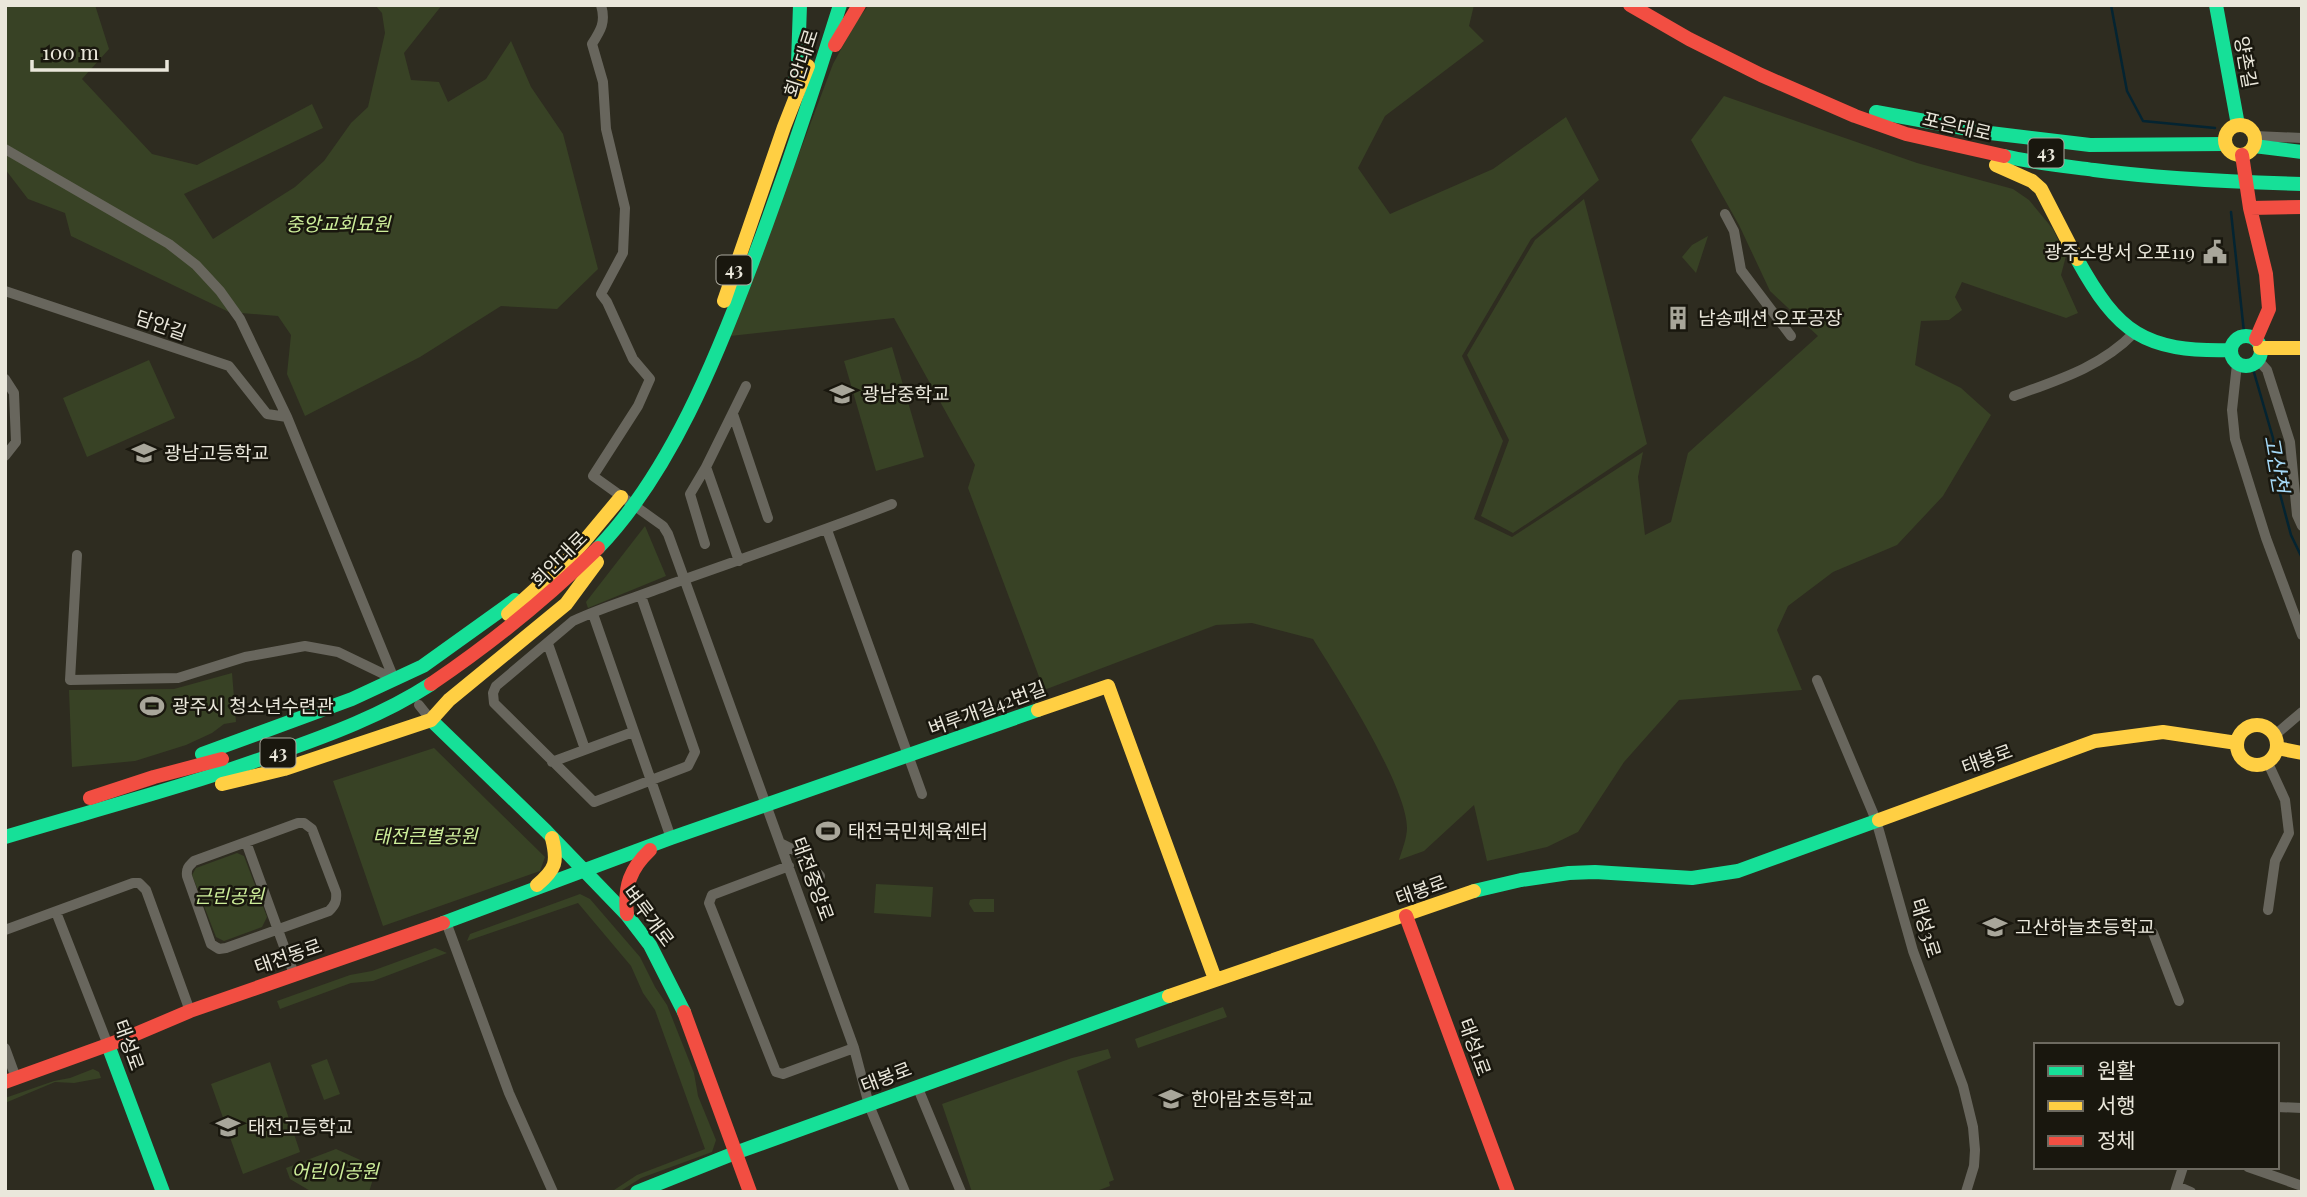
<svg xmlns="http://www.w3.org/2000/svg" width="2307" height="1197" font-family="'Playfair Display','Noto Sans KR',serif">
	<rect width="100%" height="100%" fill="#2e2c20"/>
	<!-- green -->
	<path fill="#384225" d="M5,5h90l14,44 -27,30 70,75 45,11 115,-61 11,24 -139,66 29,45 82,-52 29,-26 27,-38 17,-16 17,-74 -3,-20 -7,-8h67l-38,48 7,27 28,2 9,20 38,-23 25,-38 20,46 32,47 35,135 -41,40 -56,-3 -81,51 -115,59 -18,-42 4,-39 -13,-19 -49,-4 -158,-76 -6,-23 -37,-14 -23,-30z
		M869,5h605l-5,21 15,15 -99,75 -27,52 32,46 103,-45 73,-52 33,63 -68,59 -69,117 41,85 -29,78 38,18 131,-85 -5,25 7,58 26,-13 17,-69 130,-117 -48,-45 -31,-66 -48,-85 33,-44 193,67 96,26 16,11 24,29 13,27 -5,19 17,38 -12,5 -104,-36 -7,15 7,13 -13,10 -28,1 -6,44 46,23 30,27 -48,81 -46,49 -64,27 -45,34 -11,24 25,60 -123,10 -55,62 -46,70 -31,15 -60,14 -13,-56 -50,46 -25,9c3,-10 8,-22 8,-32 0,-42 -70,-151 -94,-189l-61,-16 -36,2 -172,65 -76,-202 7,-23 -81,-147 -164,18 103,-272 24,-44z
		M1584,199l63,245 -134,89 -32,-17 28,-76 -42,-85 68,-115z
		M1708,236l-12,37 -14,-16 10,-12z
		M892,347l32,110 -48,14 -32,-110z
		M149,360l26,58 -88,39 -24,-59z
		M645,526l21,50 -78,32 -2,-6z
		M232,673l4,49 -12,2 -12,9 -26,12 -51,16 -63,6 -3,-77 105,-1z
		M434,748l111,109 -5,14 -157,55 -50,-145z
		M237,853l7,3 23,61 -5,10 -38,14 -8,-4 -24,-62 4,-7z
		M876,884l57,3 -2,30 -57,-4z
		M580,894l10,5 50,58 15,30 12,18 27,68 4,23 18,44 -4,12 -71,26 -22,14h-8l26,-17 68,-26 -50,-139 -12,-17 -12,-27 -53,-63 -111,38 3,-7z
		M974,899h20v13h-20l-5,-8 1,-4z
		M435,948l12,5 -74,28 -22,2 -71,26 -3,-8 73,-26 22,-4z
		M1223,1007l4,10 -89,31 -3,-9z
		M1108,1049l3,9 -34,13 37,109 -5,2 1,4 -16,6h-122l-30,-88 130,-46z
		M327,1059l13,35 -16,6 -13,-35z
		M270,1062l30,90 -57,22 -32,-90z
		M93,1069l6,3 2,6 -27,5 -19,-1 -50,21v-5l49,-17 16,-3z
		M336,1149l31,14 6,5v11l-4,13h-57l-22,-13 -4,-11z"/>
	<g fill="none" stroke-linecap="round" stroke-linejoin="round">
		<!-- stream -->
		<path stroke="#042431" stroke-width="2.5" d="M2111,5l16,86 16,30 72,7
			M2231,212l13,120
			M2253,369l20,69 3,41 15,56 11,23"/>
		<!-- street -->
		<path stroke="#68665d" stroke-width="10" d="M601,5c5,17 0,25 -9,39l11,38 3,47 19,79 -2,45 -22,41 6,8 26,57 17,20 -12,27 -45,70 70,50 5,8 186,514 15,57 36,87
			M2255,136l47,2
			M5,149l164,95 27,21 24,26 20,28 47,98 107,262
			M1725,214l9,17 7,39 50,66
			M5,291l224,75 38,48 20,3
			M2258,360l9,10 23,72 7,73 5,11
			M2237,364l-5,46 3,29 31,99 36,97
			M5,379l9,14 2,49 -11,14
			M2014,396c44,-16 87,-29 120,-63
			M733,414l35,104
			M827,530l95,264
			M705,544l-15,-50 16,-27
			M77,555l-7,125 108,-2 67,-21 60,-11 33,6 58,28
			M739,561l-33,-94 40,-81
			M641,596l54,156 -7,14 -94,36 -100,-99 -1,-10 3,-7 77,-65c32,-15 68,-25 101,-38 73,-26 146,-51 218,-79
			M593,614l78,224
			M548,644l37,105
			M1817,680l59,140 37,131 50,135 10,41 2,23 -1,16 -8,26
			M419,705l12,15
			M2275,735l27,-23
			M2267,761l18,39 4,33 -14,28 -7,49
			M552,762l81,-30
			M298,823h6l8,6 24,63c1,9 -1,13 -7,19l-103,37 -7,1 -8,-5 -24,-68c-1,-8 2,-10 7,-15z
			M246,842l48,132
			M782,844l16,8 22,24
			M789,866l-77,29 -3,8 67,169 7,2 71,-26
			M56,912l52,133
			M446,922l63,171 44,99
			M5,930l128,-47h6l7,7 44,121
			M2153,933l26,68
			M5,1048l11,30
			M917,1086l44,106
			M2277,1107l25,1
			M2248,1167l54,19
			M2177,1186l14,6
			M2175,1192l8,-25"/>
		<!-- fast -->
		<path stroke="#16e098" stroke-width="14" d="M2216,5l22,120
			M795,81l3,-18 2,-58
			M1876,112l114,21 100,12 135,-1
			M2254,146l48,6
			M2004,156c30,7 60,10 90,14 69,9 138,12 208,14
			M2077,259c41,74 67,93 153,91
			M2231 351a15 15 0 1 1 30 0a15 15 0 1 1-30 0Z
			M598,548c72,-75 118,-189 154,-285 32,-85 61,-171 88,-258
			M431,720l115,111 81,84 23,30 34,67
			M202,754l150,-55 71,-33 92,-66
			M5,837c90,-27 182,-51 270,-83 54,-19 108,-39 156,-70
			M1474,891l47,-11 48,-7 26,-1 97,6 46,-7 141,-51
			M443,923l228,-85 367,-128
			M108,1045l55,147
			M637,1192l98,-39 434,-157"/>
		<!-- slow -->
		<path stroke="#ffcf43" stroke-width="14" d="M2225 140a15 15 0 1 1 30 0a15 15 0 1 1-30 0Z
			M1996,165l36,16 9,8 36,70
			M724,301l60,-174 24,-61
			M2260,348h42
			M508,614l63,-57 50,-60
			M1038,710l70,-24 107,293
			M2237 745a20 20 0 1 1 40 0a20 20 0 1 1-40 0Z
			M2277,748l25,5
			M222,784l62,-15 147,-49 18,-20 117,-96 31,-42
			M1879,820l216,-79 68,-9 74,11
			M537,885c19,-16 21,-23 15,-47
			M1169,996l305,-105"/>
		<!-- jam -->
		<path stroke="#f24e42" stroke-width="14" d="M1630,5l59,34 72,36 94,41 51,18 98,22
			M835,45l24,-40
			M2242,155l8,53 16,66 3,35 -13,30
			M2250,208l52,-1
			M431,684c62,-42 113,-83 167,-136
			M90,798l64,-21 68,-18
			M627,914c-3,-28 3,-45 23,-64
			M1406,916l102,276
			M684,1012l66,180
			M5,1082l119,-43 66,-28 253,-88"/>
	</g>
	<!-- icons -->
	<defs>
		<g id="civic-bare" transform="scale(1.89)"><path d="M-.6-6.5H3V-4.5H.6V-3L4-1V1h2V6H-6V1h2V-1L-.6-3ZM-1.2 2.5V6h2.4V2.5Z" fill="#a8a69a" stroke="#19170e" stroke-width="2.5" paint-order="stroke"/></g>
		<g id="building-bare" transform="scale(1.89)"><path d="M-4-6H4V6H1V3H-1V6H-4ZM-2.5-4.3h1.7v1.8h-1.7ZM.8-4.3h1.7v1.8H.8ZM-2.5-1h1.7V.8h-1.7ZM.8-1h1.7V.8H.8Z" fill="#a8a69a" stroke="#19170e" stroke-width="2.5" paint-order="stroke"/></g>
		<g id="school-bare" transform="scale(1.89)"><path d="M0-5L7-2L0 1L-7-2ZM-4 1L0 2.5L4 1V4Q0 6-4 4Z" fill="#a8a69a" stroke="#19170e" stroke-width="2.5" paint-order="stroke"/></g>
		<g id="stadium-bare" transform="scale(1.89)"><path d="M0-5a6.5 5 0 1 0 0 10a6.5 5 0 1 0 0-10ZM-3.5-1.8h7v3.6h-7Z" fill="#a8a69a" stroke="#19170e" stroke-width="2.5" paint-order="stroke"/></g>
	</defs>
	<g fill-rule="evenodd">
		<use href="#civic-bare" x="2215" y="252"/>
		<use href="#building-bare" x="1678" y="318"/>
		<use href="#school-bare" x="842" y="394"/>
		<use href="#school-bare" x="144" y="453"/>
		<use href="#stadium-bare" x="152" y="706"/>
		<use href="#stadium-bare" x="828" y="831"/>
		<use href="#school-bare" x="1995" y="927"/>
		<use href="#school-bare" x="1171" y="1099"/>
		<use href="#school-bare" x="228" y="1127"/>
	</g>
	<g text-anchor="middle" stroke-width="5" stroke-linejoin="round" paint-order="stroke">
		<!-- shield labels -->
		<g fill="#19170e" stroke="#aba99e" stroke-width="2">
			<rect x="2028.5" y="138.5" width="35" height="29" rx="5"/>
			<rect x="716.5" y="255.5" width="35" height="29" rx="5"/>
			<rect x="260.5" y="738.5" width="35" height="29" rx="5"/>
		</g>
		<g font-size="18" font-weight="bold" fill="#eae7db">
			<text x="2046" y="159">43</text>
			<text x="734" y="276">43</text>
			<text x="278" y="759">43</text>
		</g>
		<!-- street labels -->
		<g font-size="19" fill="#eae7db" stroke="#19170e">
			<text transform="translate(2246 62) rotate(80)" y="7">양촌길</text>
			<text transform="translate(801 63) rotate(-72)" y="7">회안대로</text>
			<text transform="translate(1957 126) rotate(13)" y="7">포은대로</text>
			<text transform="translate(161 325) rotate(19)" y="7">담안길</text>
			<text transform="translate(559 559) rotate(-45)" y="7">회안대로</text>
			<text transform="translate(987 708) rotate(-20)" y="7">벼루개길42번길</text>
			<text transform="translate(1987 759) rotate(-20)" y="7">태봉로</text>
			<text transform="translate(813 879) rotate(70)" y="7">태전중앙로</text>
			<text transform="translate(1421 890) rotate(-20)" y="7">태봉로</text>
			<text transform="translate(649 916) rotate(53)" y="7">벼루개로</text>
			<text transform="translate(1926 928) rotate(73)" y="7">태성3로</text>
			<text transform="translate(288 956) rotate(-19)" y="7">태전동로</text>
			<text transform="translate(129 1045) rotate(70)" y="7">태성로</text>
			<text transform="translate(1475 1047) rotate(70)" y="7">태성1로</text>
			<text transform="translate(886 1077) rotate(-21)" y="7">태봉로</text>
		</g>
		<!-- park labels -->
		<g font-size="19" font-style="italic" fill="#cdee9a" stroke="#19170e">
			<text x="338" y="231">중앙교회묘원</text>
			<text x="425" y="843">태전큰별공원</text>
			<text x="229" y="903">근린공원</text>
			<text x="335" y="1178">어린이공원</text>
		</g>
		<!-- poi labels -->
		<g font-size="19" fill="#eae7db" stroke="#19170e" text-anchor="start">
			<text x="2195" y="259" text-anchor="end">광주소방서 오포119</text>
			<text x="1698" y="325">남송패션 오포공장</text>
			<text x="862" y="401">광남중학교</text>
			<text x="164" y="460">광남고등학교</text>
			<text x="172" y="713">광주시 청소년수련관</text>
			<text x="848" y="838">태전국민체육센터</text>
			<text x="2015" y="934">고산하늘초등학교</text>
			<text x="1191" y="1106">한아람초등학교</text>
			<text x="248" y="1134">태전고등학교</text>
		</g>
		<!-- water labels -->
		<g font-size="21" font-style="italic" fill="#a4d8f6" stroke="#19170e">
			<text transform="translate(2276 464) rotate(80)" y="7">고산천</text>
		</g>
	</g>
	<!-- border -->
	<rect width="2307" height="1197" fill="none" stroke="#eae7db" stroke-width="14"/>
	<!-- legend -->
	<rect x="2034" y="1043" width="245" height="126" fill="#19170e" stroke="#6d6a60" stroke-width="2"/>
	<rect x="2048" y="1066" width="35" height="10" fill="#16e098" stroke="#6d6a60" stroke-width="2"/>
	<text x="2097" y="1078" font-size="21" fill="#eae7db">원활</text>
	<rect x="2048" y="1101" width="35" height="10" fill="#ffcf43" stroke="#6d6a60" stroke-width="2"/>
	<text x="2097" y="1113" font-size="21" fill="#eae7db">서행</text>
	<rect x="2048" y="1136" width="35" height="10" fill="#f24e42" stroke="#6d6a60" stroke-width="2"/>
	<text x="2097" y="1148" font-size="21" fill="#eae7db">정체</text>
	<!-- scale -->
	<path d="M32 60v10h135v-10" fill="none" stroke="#eae7db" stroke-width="3.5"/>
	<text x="42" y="60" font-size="21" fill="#eae7db" stroke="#19170e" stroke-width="5" paint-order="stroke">100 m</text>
</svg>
